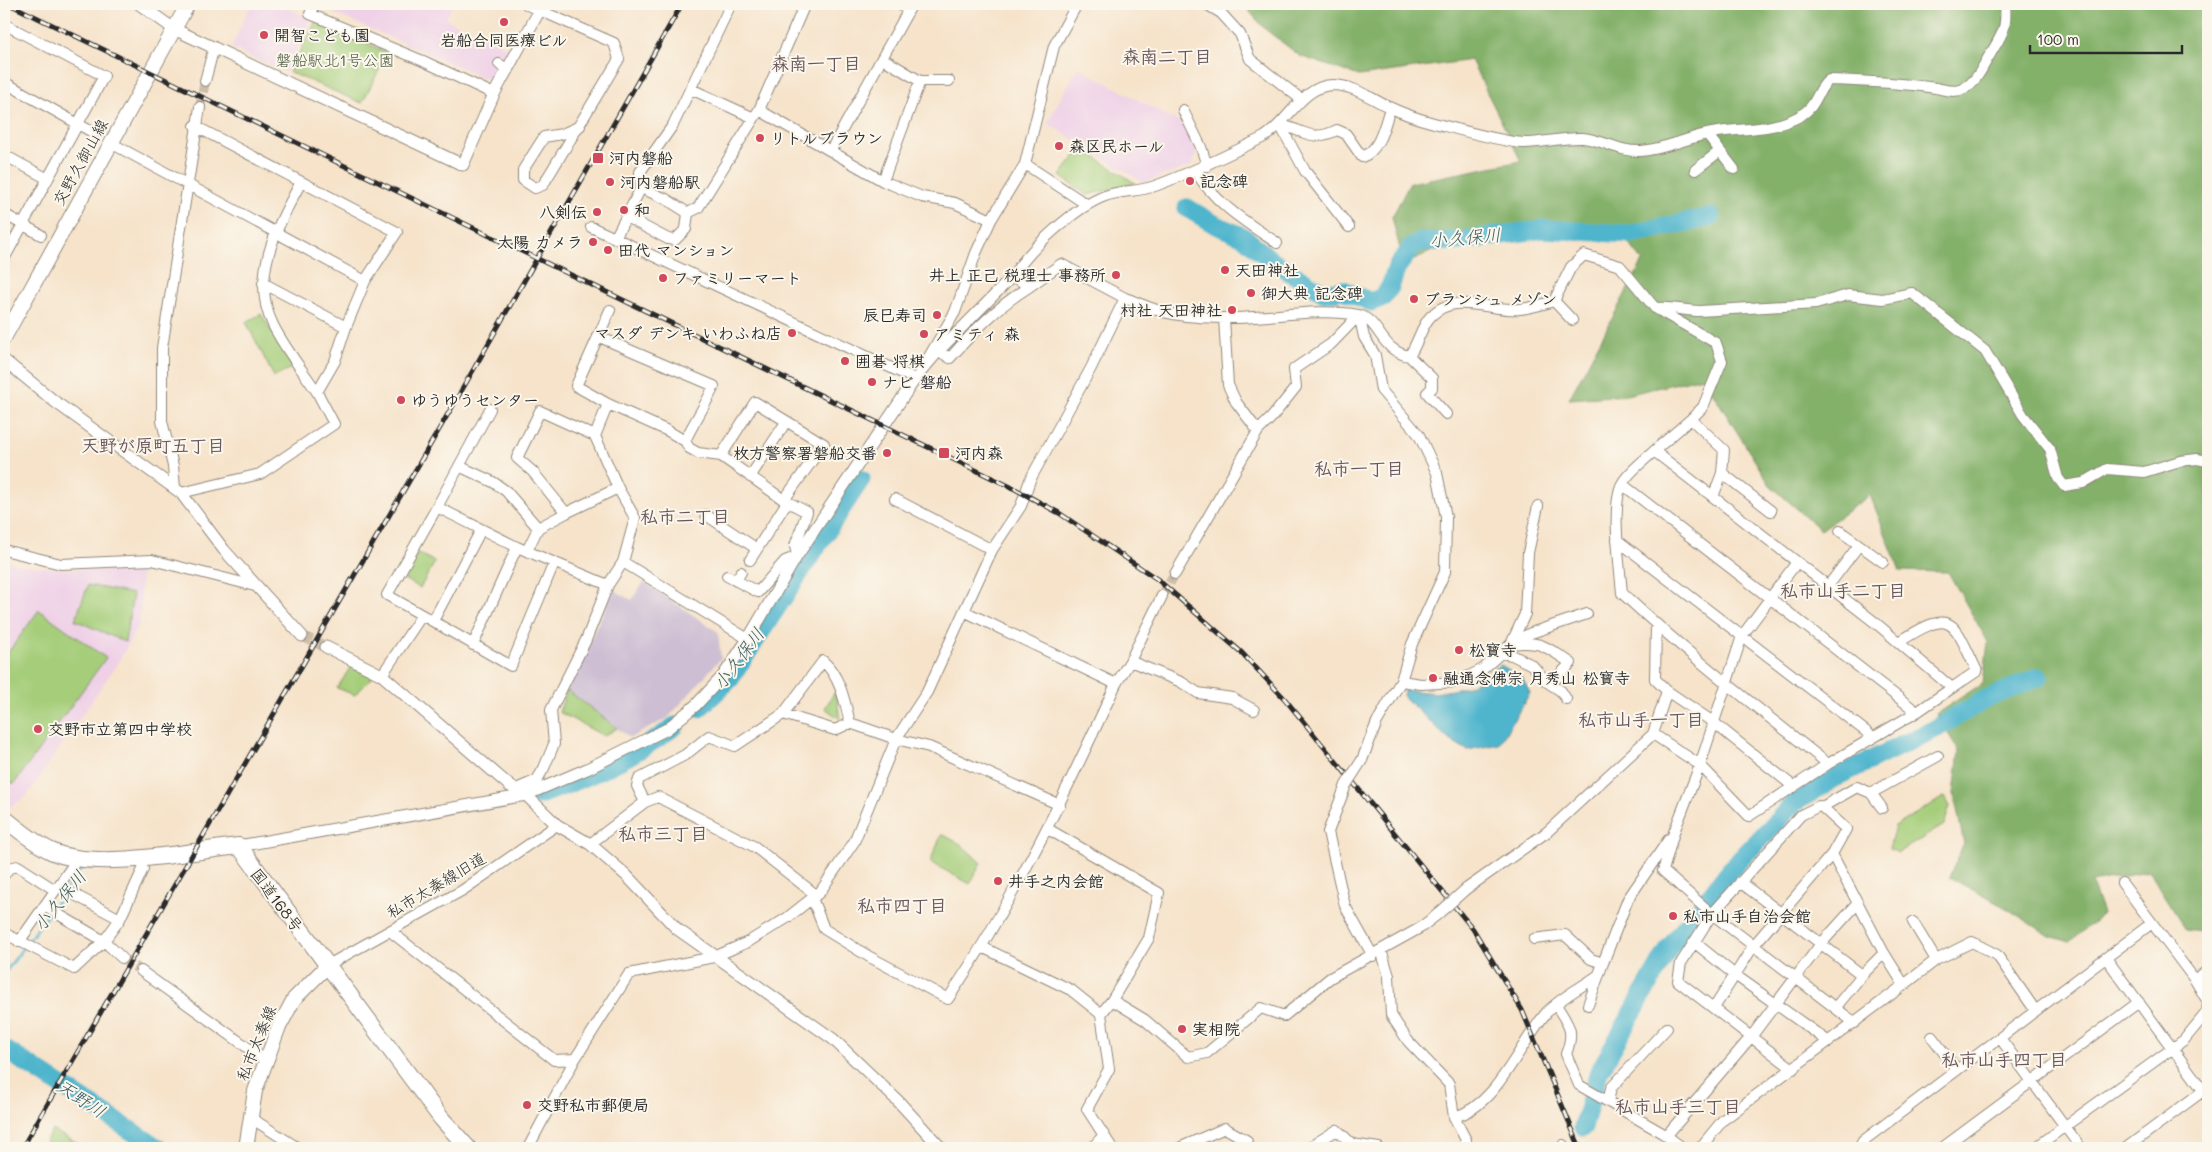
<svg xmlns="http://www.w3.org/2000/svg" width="2212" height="1152" font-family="Mali,'Klee One',sans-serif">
	<rect width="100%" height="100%" fill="#fbf7ec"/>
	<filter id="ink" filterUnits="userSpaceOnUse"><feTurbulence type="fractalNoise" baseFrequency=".02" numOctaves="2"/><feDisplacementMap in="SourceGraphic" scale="10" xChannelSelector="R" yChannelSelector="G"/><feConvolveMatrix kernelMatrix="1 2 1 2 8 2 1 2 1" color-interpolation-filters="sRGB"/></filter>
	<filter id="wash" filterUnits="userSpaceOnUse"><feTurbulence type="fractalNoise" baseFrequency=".0096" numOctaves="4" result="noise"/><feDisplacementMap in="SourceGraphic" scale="20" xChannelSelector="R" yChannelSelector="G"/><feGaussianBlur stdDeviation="1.12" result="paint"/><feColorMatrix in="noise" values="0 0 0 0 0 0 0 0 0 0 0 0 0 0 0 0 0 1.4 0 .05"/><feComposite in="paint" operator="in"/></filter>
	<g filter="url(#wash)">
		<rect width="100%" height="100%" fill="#f6e3ca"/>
		<!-- built -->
		<path fill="#efd0e7" d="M251,4h28l32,15 -25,54 -55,-25z
			M320,4h133l-7,15 62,29 -18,32 -171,-73z
			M1078,67l106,58 13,28 -6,13 -47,17 -97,-60z
			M4,559l15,6 49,4 56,2 17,-3 -1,54 -21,39 -93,136 -17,11 -5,-4z"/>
		<!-- industrial -->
		<path fill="#cdbed3" d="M644,582l74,50 3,26 -53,60 -38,20 -63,-48 47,-100 18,10z"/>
		<!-- green -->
		<path fill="#a6ce7a" stroke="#687c52" d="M316,21l72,32 -26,50 -73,-31z
			M1081,148l54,35 -48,12 -27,-19z
			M261,314l32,53 -19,10 -28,-55z
			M418,553l17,9 -15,26 -16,-9z
			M88,585l45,9 -8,48 -50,-22z
			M39,610l67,48 -92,126 -10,-7v-119z
			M351,667l22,10 -18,18 -18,-7z
			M567,690l50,38 -13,8 -45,-24z
			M836,690l4,29 -15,-11z
			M1944,797l6,9 -6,19 -46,28 -9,-5 6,-22z
			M942,834l20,11 19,18 -11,21 -40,-22z
			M52,1130l34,18h-44z"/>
		<!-- forest -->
		<path fill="#84b16a" stroke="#586e4a" d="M1243,4h965v929l-22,-3 -37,-59 -57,12 11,31 -33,28 -20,-6 -42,-27 -59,-32 15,-33 -10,-50 5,-43 -23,-37 47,-31 5,-41 -40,-70 -48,-1 -30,-76 -49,35 -51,-45 -67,-108 -77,18 -57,4 74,-138 -28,-35 -126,19 -53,4 -32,16 -12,-48 18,-34 111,-22 -50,-101 -112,16 -59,-20 -35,-27z"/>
		<!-- water -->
		<path fill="#4fb5cd" stroke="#3d707c" d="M1501,665l21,13 8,15 -31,51 -32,6 -20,-12 -44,-42 1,-6 32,3 31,-6z"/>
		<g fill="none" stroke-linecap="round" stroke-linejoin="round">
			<!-- stream -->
			<path stroke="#4fb5cd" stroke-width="3" d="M67,887l16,-20 2,-1
				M4,974l60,-82"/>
			<!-- river -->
			<path stroke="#4fb5cd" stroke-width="19" d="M1187,208l29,17 28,12 28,24 52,32 19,-3 28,12 12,-5 7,-10 7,-20 15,-20 8,-5 38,-1 86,-12 87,5 80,-17
				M699,708l31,-29 131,-200
				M539,795c49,-17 95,-38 136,-69
				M4,1049l154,99
				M1583,1127l16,-55 70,-124 61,-78 64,-67 46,-28 95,-46 51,-30 53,-22"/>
		</g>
	</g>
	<g filter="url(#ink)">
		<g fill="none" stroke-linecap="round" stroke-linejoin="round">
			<!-- minor-tunnel -->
			<path stroke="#cdbeaa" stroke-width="10" stroke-dasharray="10 5" stroke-linecap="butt" d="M200,107l5,-26
				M1162,596l13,-22
				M122,958l19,13"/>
			<!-- tertiary-tunnel -->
			<path stroke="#cdbeaa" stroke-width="11" stroke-dasharray="11 5.5" stroke-linecap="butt" d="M302,636l24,11"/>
			<!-- minor casing -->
			<g stroke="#90877a" stroke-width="12">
				<path id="minor" d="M314,4l-4,10 113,47 71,33
					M899,4l9,6
					M1206,4l15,9 19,21 10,25 52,41
					M539,10l75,33 5,16 -76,126 -8,3 -12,-8v-10l21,-33 18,-3 18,-8
					M4,24l100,52 -100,183
					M882,58l38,23h29
					M499,64l9,6
					M205,81l9,-34
					M4,82l90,51
					M691,89l63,29
					M759,110l124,71 39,16 33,6 36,17
					M1183,110l18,37 6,19
					M1280,125c25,5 31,18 57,5l9,4 16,23c18,-6 23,-34 28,-49
					M1280,125l25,46 44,56
					M195,126l202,106 -32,49 -19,46 -11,34 -18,31c-14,-21 -32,-43 -44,-67 -24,-48 5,-100 28,-143
					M1707,134l27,35
					M111,143l254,138
					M831,150l81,-146
					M4,155l44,24
					M1025,164l61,40
					M1195,170c19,33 51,52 82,73
					M1695,170l25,-19
					M883,181l37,-100
					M641,188l-1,-16 33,-47 58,-121
					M688,213l-22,-14 -25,-11 -15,29 42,22 7,1 11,-11 2,-16 10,-5 61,-98 46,-106
					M4,214l37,21
					M626,217l-11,21 300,141 24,-28 74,-75c15,-26 64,-70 92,-80 16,-6 34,-4 50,-10 38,-14 73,-31 109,-49 23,-13 38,-51 68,-52 21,0 36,12 55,21 14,7 32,13 47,17 23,6 68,19 90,20 20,0 40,-6 59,-5 21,2 36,14 58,13 26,-2 47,-14 71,-18 29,-5 59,-2 86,-16 21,-11 18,-28 31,-37 37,1 72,3 107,8 9,2 19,5 27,1 15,-8 19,-22 28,-36 12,-20 16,-25 14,-49
					M591,227l24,11
					M263,283l83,44
					M1125,298c14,5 28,12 43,15 17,4 39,5 57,5 41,1 92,-11 133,-3 22,5 22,36 51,41 9,-12 12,-30 22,-40 24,-25 60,-4 89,-7 12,-1 23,-5 34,-8l17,-34 13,-12 36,11 35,42 61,35 6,18 -19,46 -12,12
					M1554,301l18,19
					M1655,308c16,-2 29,3 45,3l116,-7 32,-9 35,4 29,-6 73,58 38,64 27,34 8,29 6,8 19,-3 24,-14 37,3 36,-11 17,-2 11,2
					M610,310l-34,76 32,18 60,27 17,10 4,7 9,5 23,3 63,44 23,12 -12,34 2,10 -12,5 -27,31 -31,-16
					M1359,315l5,22 11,18 6,35 38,45 18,38 9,44 -1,55 -33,72 -11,37 -24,41 -15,38
					M597,336l117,50c-8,19 -20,35 -29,55
					M939,351l11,7c24,-27 48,-52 79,-71
					M1409,356l23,22v10l-5,5 19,21
					M927,360l28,-48 21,-59 15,-33 34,-56 29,-118 23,-42
					M1258,431l14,-14 24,-30 -2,-18 37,-25 28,-29
					M595,436l-55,-25 -23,47 16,14 33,41 52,-25
					M1654,451l37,-32 33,31 -2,23 -9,24
					M721,456l34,-54 69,42 -40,56
					M459,466l34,16 13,9 32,37
					M1722,473l49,38
					M750,477l36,-55
					M1622,484l295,228
					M175,488l-2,-22 -11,-45v-73l38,-241
					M181,493l79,-19 74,-50 -17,-32
					M895,499l97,51
					M437,507l53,-98
					M706,515l51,34
					M1840,531l43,31
					M1617,540l256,197
					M4,550l57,14 91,-4 103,26
					M527,551l11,-23 28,-15
					M750,560l37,-58
					M623,562l125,77
					M1797,562l-55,74 -42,129 49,51 79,-52 89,-52 35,-24 -75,-64 -223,-173c-10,10 -26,21 -32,33 -11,20 -2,85 0,109 65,61 136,115 206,171
					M554,563l-43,103 -124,-71 50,-88 80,40 91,38 15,-23 12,-44 -17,-30 -23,-52 13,-32
					M1175,574l83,-143 -22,-29 -8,-17 -4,-67
					M736,581l5,-9
					M1828,586l31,-41
					M966,612l150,72
					M433,621l48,-91
					M1515,641l16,-8 56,-19
					M1899,642c55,-35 53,-22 78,29l-25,17
					M1511,644c31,-4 35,3 60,19l-20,21
					M473,645l44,-98
					M1500,653l12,2 20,10 15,17 14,9 5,8
					M1130,661l51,21 17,11 34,5 22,12
					M382,675l40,-60
					M1401,681l20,3 36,-2 26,-13 28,-25 14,-30 3,-61 10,-47
					M1667,691l46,31 81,65
					M783,714l52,16 15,-7 46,16 33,8 131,58
					M1653,734l47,31 -26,67 -11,39 49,43 143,109
					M1346,785l-18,47 17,74 28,50
					M516,789l21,-9 7,-12 10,-24 -3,-34 35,-70 22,-55
					M1871,793l11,15
					M645,802l-8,-16 2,-7 46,-24 24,-19 26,10 48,-32 40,-53c17,15 22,41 27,62
					M1048,829l111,64 -10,45 -37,62 -11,14 8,55 -22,40 25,39
					M590,844l55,-42 13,-5 97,50 61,48
					M1832,854l14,-25 -24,-22 35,-20 14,6 67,-37
					M4,875l5,-7 9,-2 37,24
					M1740,882l122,93
					M1466,889l81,-57 106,-98 14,-43 -12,-12 1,-54
					M812,898l12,31 44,27 80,43c67,-100 118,-207 168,-315l14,-23 32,-65
					M44,906l60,35 16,-22 -62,-33
					M120,919l23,-50
					M1913,922l23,38
					M390,931l164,129 21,-1
					M4,933l70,36 30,-28 18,17
					M1534,939l31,-4 26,24 12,4 -15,42
					M19,942l59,-84
					M1694,942l41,33 94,67
					M982,947l89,43 30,24
					M1381,950l8,26 2,39 17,26 41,43 5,33 12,23 -1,8
					M2106,958l102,139
					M1603,963l25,-64 41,-60
					M328,965l135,-75 94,-65
					M141,971l124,89
					M2195,980l13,-10
					M1904,985l32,-25 36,-18 25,13 38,55
					M1112,1000l33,20 43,37 19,-4 54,-45 23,8 46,-38 90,-50 18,-14
					M1556,1005c13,21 19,25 10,49l13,31 85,49 19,14
					M1835,1008l27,-33 22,-22
					M1932,1037l25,33
					M2000,1038l81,110
					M1793,1069l-115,-88 3,-18 31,-49 89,-99 18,-9 3,1
					M1608,1102l3,-14 56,-60
					M1454,1117c43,-11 65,-73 93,-105 13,-14 35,-25 50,-36
					M251,1118l47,30
					M1666,1136l85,-99 69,-92 38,-42
					M528,1148l47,-89 54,-85 85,-17 34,-15 39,-24 33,-26 34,-50 42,-103 31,-47 65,-142 29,-44 9,-26 61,-112 34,-70 -64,-34 -32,23 -16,-11
					M1092,1148l12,-13
					M1179,1148l46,-20 21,12 4,8
					M1308,1148l29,-18 15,14 27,4
					M1562,1148l1,-3
					M1700,1148l23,-28 181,-135 -20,-32 -52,-99 -78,91 -40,63
					M1859,1148l4,-7 289,-218
					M1942,1148l197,-146
					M2035,1148l149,-108 23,-28 1,-10 -13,-22 -73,-97
					M2126,1148l81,-60"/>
			</g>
			<!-- tertiary casing -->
			<g stroke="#90877a" stroke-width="13">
				<path id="tertiary" d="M139,4l35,25 289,136 31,-71 49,-90
					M527,4l12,6
					M4,360l50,41 127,92 43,57 78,86
					M326,647l56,28 128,111 16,9 31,30 33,19 36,31 51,54 156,110 66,63 42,46
					M239,846l287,-51 61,-26 80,-40 29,-24 27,-29 25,-37 49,-83 118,-177"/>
			</g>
			<!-- secondary casing -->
			<g stroke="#90877a" stroke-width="16">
				<path id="secondary" d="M4,338l184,-334
					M246,1148l9,-57 23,-62 16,-30 34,-34"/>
			</g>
			<!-- trunk casing -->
			<g stroke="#90877a" stroke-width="18">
				<path id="trunk" d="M4,818c15,12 30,25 47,33 45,21 138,0 188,-5l202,272 27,30"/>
			</g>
			<!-- minor -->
			<use href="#minor" stroke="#fff" stroke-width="10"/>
			<!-- tertiary -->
			<use href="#tertiary" stroke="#fff" stroke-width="11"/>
			<!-- secondary -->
			<use href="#secondary" stroke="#fff" stroke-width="14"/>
			<!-- trunk -->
			<use href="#trunk" stroke="#fff" stroke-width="16"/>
			<!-- rail casing -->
			<g stroke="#2b2b2b" stroke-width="5">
				<path id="rail" d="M9,4l1006,485 44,24 98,66 85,74 42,45 189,231 49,81 58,138
					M22,1148l437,-753 223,-391"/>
			</g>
			<!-- rail -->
			<use href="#rail" stroke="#fbf7ec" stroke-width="3" stroke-dasharray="9" stroke-linecap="butt"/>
			<!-- minor-bridge casing -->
			<g stroke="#90877a" stroke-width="12" stroke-linecap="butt">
				<path id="minor-bridge" d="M1346,785l16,-25
					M1438,914l28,-25"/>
			</g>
			<!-- minor-bridge -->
			<use href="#minor-bridge" stroke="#fff" stroke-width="10"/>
		</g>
	</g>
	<!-- markers -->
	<g fill="#d1495b" stroke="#fbf7ec" stroke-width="2">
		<circle cx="504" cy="22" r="5"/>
		<circle cx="264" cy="35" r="5"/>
		<circle cx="760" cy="138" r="5"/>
		<circle cx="1059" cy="146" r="5"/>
		<rect x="592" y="152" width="12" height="12" rx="2.5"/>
		<circle cx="1190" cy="181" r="5"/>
		<circle cx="610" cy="182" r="5"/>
		<circle cx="624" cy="210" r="5"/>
		<circle cx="597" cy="212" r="5"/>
		<circle cx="593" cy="242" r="5"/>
		<circle cx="608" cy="250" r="5"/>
		<circle cx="1225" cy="270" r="5"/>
		<circle cx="1116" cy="275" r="5"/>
		<circle cx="663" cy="278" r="5"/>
		<circle cx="1251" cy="293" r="5"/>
		<circle cx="1414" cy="299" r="5"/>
		<circle cx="1232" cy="310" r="5"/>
		<circle cx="937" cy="315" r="5"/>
		<circle cx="792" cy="333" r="5"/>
		<circle cx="924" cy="334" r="5"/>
		<circle cx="845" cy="361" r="5"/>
		<circle cx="872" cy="382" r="5"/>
		<circle cx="401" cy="400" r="5"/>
		<circle cx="887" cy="453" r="5"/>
		<rect x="938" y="447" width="12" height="12" rx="2.5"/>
		<circle cx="1459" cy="650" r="5"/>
		<circle cx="1433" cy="678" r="5"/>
		<circle cx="38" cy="729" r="5"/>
		<circle cx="998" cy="881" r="5"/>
		<circle cx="1673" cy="916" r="5"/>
		<circle cx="1182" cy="1029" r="5"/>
		<circle cx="527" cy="1105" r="5"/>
	</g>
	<g text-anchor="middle" stroke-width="4" stroke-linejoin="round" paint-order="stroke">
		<!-- poi labels -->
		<g font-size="16" font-weight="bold" fill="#2b2b2b" stroke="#fbf7ec" text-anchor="start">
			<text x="274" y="41">開智こども園</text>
			<text x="504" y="46" text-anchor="middle">岩船合同医療ビル</text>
			<text x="770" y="144">リトルブラウン</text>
			<text x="1069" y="152">森区民ホール</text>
			<text x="609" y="164">河内磐船</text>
			<text x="1200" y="187">記念碑</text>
			<text x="620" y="188">河内磐船駅</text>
			<text x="634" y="216">和</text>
			<text x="587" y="218" text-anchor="end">八剣伝</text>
			<text x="583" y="248" text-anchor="end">太陽 カメラ</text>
			<text x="618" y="256">田代 マンション</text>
			<text x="1235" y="276">天田神社</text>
			<text x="1106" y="281" text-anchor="end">井上 正己 税理士 事務所</text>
			<text x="673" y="284">ファミリーマート</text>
			<text x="1261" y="299">御大典 記念碑</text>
			<text x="1424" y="305">ブランシュ メゾン</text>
			<text x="1222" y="316" text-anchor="end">村社 天田神社</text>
			<text x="927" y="321" text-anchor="end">辰巳寿司</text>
			<text x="782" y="339" text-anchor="end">マスダ デンキ いわふね店</text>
			<text x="934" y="340">アミティ 森</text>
			<text x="855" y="367">囲碁 将棋</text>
			<text x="882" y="388">ナビ 磐船</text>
			<text x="411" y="406">ゆうゆうセンター</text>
			<text x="877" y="459" text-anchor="end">枚方警察署磐船交番</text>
			<text x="955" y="459">河内森</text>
			<text x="1469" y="656">松寶寺</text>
			<text x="1443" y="684">融通念佛宗 月秀山 松寶寺</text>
			<text x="48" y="735">交野市立第四中学校</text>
			<text x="1008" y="887">井手之内会館</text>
			<text x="1683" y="922">私市山手自治会館</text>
			<text x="1192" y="1035">実相院</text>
			<text x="537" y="1111">交野私市郵便局</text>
		</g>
		<!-- park labels -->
		<g font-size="16" fill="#505c43" stroke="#fbf7ec">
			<text x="335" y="66">磐船駅北1号公園</text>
		</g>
		<!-- street labels -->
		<g font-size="16" fill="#2b2b2b" stroke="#fbf7ec">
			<text transform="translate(80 162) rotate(-61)" y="6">交野久御山線</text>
			<text transform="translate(436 885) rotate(-31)" y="6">私市太秦線旧道</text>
			<text transform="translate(277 900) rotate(53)" y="6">国道168号</text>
			<text transform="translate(256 1043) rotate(-68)" y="6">私市太秦線</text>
		</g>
		<!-- neighbourhood labels -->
		<g font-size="18" font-weight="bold" fill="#6a575d" stroke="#fbf7ec">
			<text x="1167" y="63">森南二丁目</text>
			<text x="816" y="70">森南一丁目</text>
			<text x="153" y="452">天野が原町五丁目</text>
			<text x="1359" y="475">私市一丁目</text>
			<text x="685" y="523">私市二丁目</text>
			<text x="1843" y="597">私市山手二丁目</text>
			<text x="1641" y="726">私市山手一丁目</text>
			<text x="663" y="840">私市三丁目</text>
			<text x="902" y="912">私市四丁目</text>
			<text x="2004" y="1066">私市山手四丁目</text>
			<text x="1678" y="1113">私市山手三丁目</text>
		</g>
		<!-- water labels -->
		<g font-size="18" font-style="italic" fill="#385b64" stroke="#fbf7ec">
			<text transform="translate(1465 238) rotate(-5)" y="6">小久保川</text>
			<text transform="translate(739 659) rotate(-53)" y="6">小久保川</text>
			<text transform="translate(60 901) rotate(-51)" y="6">小久保川</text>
			<text transform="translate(81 1099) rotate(33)" y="6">天野川</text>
		</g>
	</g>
	<!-- margin -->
	<rect width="2212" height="1152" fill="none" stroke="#fbf7ec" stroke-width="20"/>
	<!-- scale -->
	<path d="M2030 45v8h152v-8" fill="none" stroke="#2b2b2b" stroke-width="2.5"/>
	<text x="2037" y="45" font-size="15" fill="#2b2b2b" stroke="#fbf7ec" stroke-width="4" paint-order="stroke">100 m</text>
</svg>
